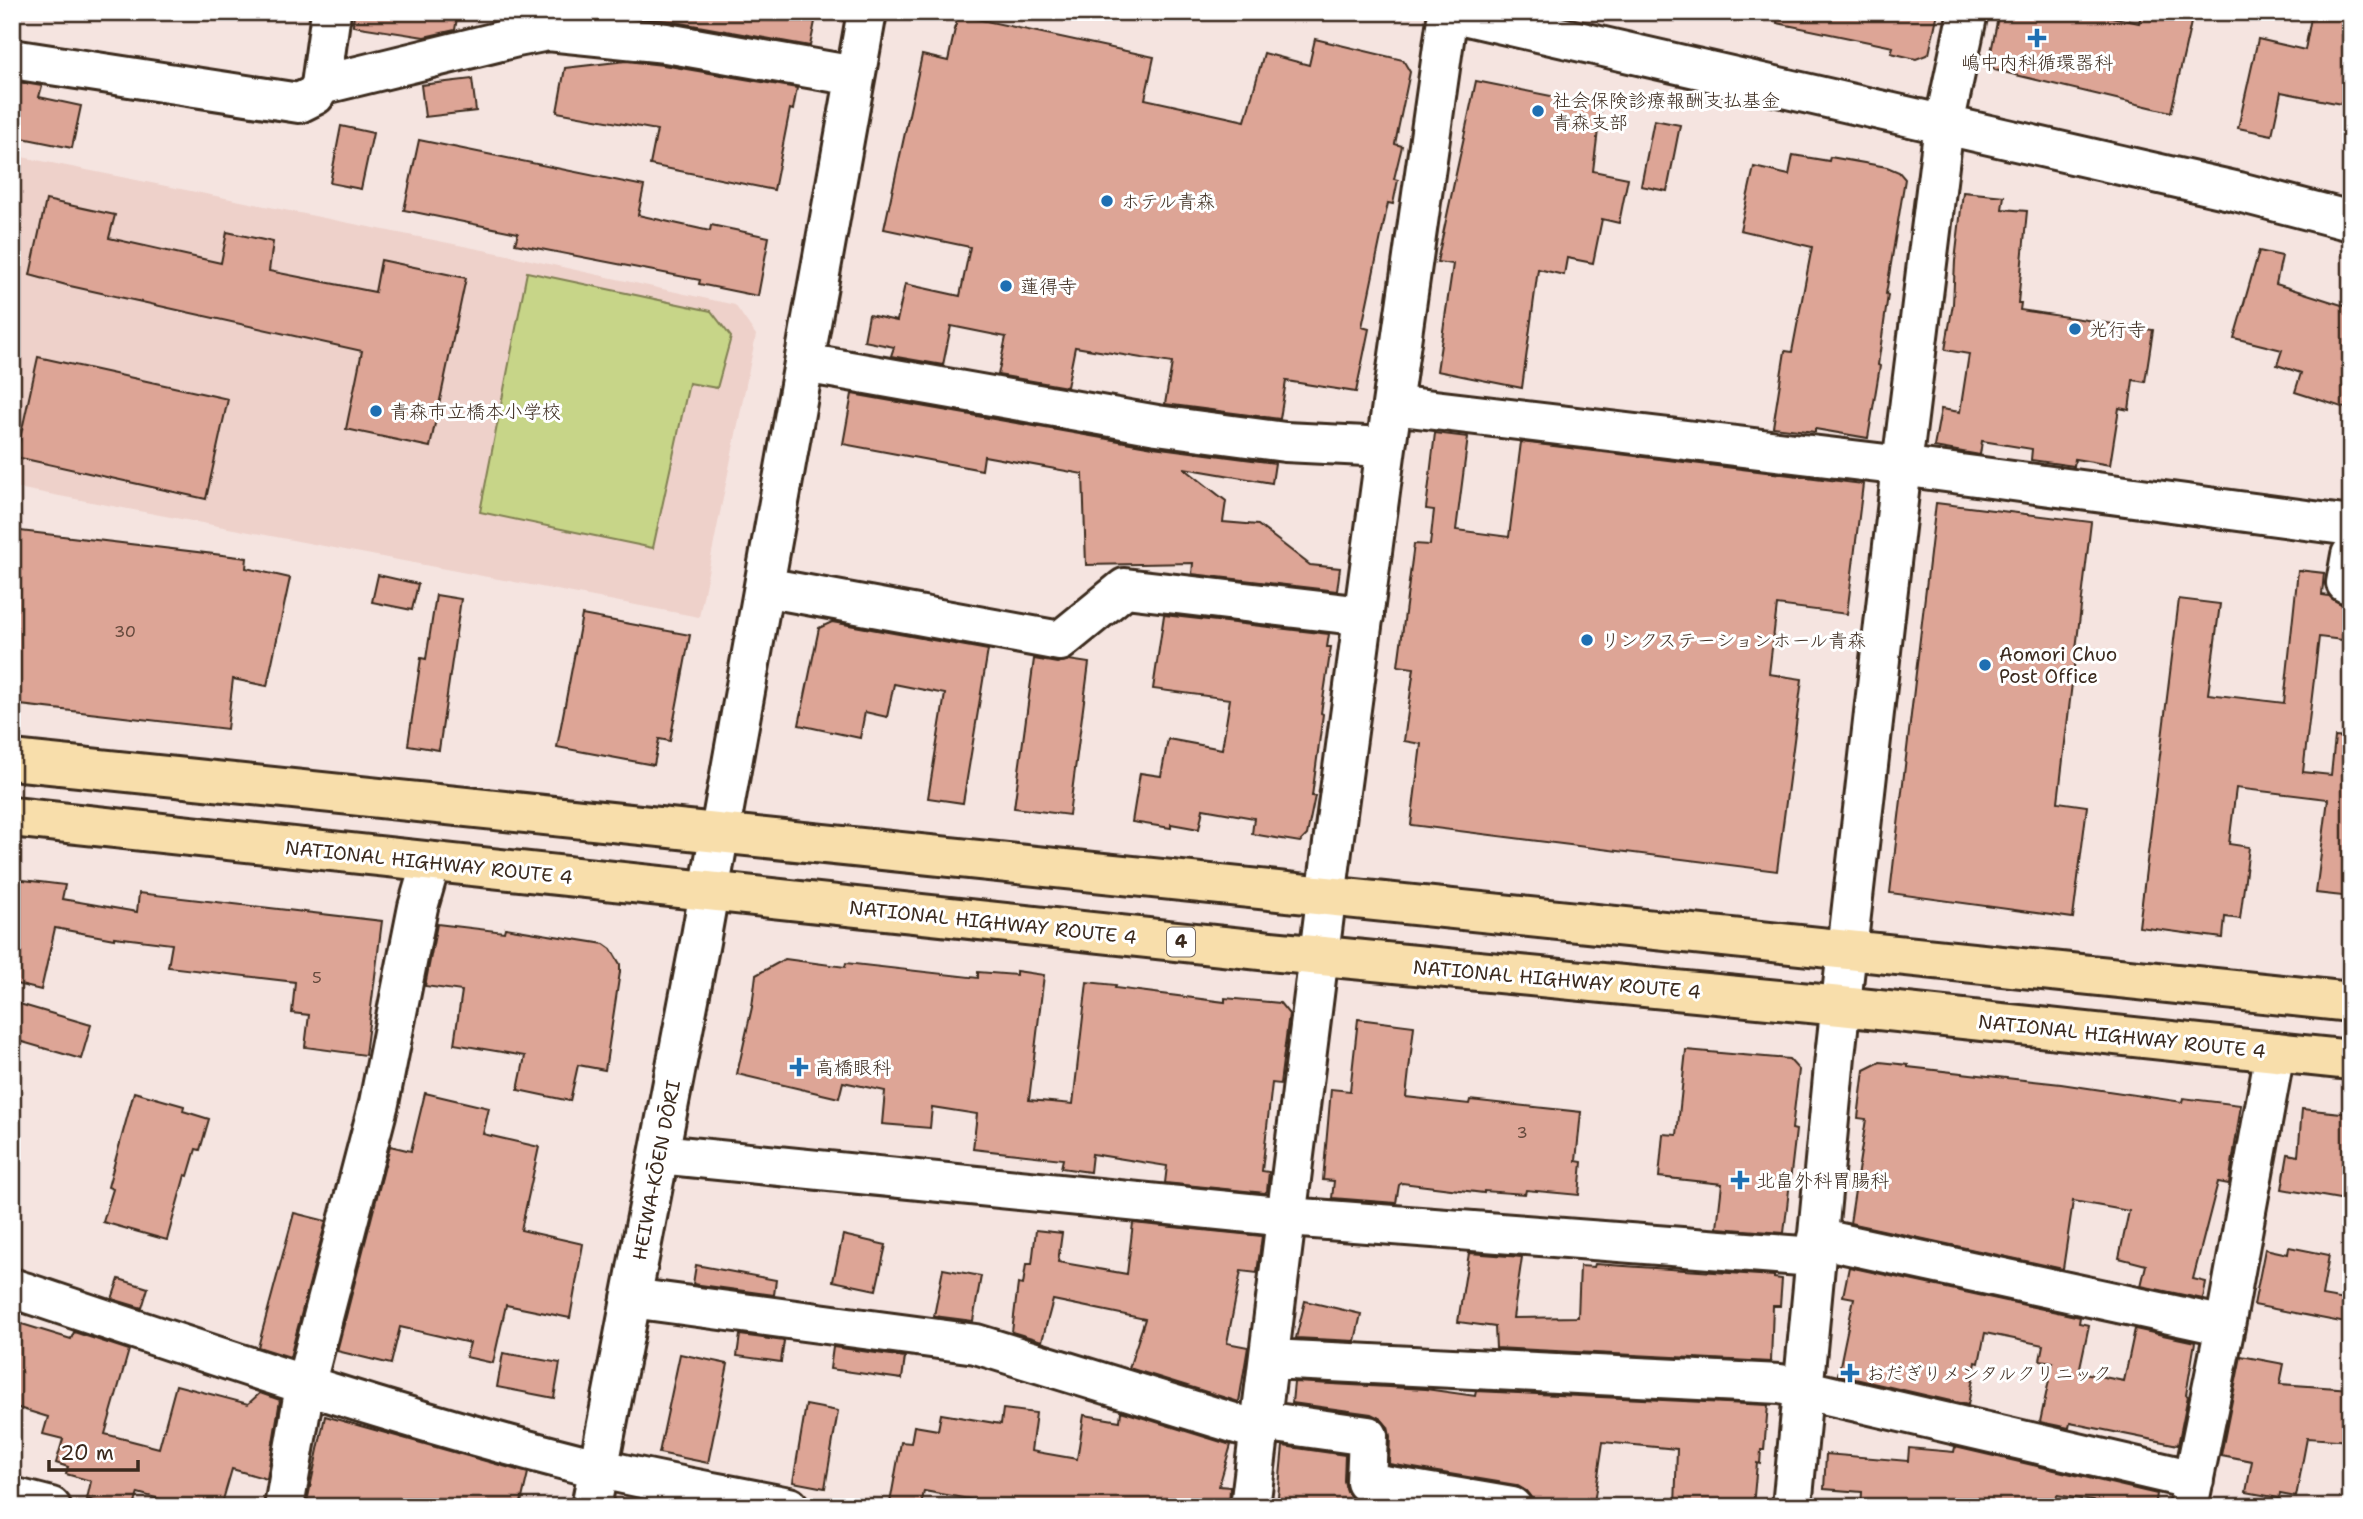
<svg xmlns="http://www.w3.org/2000/svg" width="2363" height="1519" font-family="'Shantell Sans','Klee One',sans-serif">
	<rect width="100%" height="100%" fill="#f5e4e0"/>
	<filter id="ink" filterUnits="userSpaceOnUse"><feTurbulence type="fractalNoise" baseFrequency=".0143" numOctaves="2"/><feDisplacementMap in="SourceGraphic" scale="14" xChannelSelector="R" yChannelSelector="G"/><feConvolveMatrix kernelMatrix="1 2 1 2 8 2 1 2 1" color-interpolation-filters="sRGB"/></filter>
	<g filter="url(#ink)">
		<!-- built -->
		<path fill="#eed1ca" d="M12,155l491,99 232,51 21,30 -57,282 -687,-130z"/>
		<!-- green -->
		<path fill="#c7d588" stroke="#818053" stroke-width="2" d="M527,272l184,39 20,26 -14,51 -28,-5 -36,165 -173,-36z"/>
		<!-- building -->
		<path fill="#dda596" stroke="#3b2a1e" stroke-width="2" d="M354,12h104l-3,18 -31,7 -71,-11z
			M580,12h237l-7,34 -140,-25z
			M1778,12h160l-9,42 -13,5 -25,-6 2,-6 -116,-24z
			M1999,12h90l50,11 3,-11h24l26,6 -21,94 -176,-42 -6,-8z
			M2312,12h39v94l-70,-14 -9,43 -34,-7 20,-89 47,11z
			M958,15l196,42 -9,42 100,22 19,-68 45,12 6,-26 88,21 7,12 -15,72 7,2 -8,33 4,1 -5,24 -5,-1 -26,124 7,2 -13,63 -70,-11 -6,38 -115,-15 7,-41 -97,-16 -8,40 -69,-12 8,-38 -55,-11 -8,39 -52,-9 3,-9 -30,-6 5,-26 28,6 8,-37 55,12 10,-49 -86,-18 38,-174 26,6z
			M626,61l37,4 134,23 -4,22 -3,-1 -16,81 -124,-25 7,-35 -100,-18 8,-44z
			M472,79l4,32 -51,6 -4,-32z
			M12,81l30,5 -3,11 42,9 -9,42 -60,-12z
			M1476,81l125,25 -8,65 35,7 -9,45 -17,-4 -9,44 -26,-5 -3,17 -26,-6 -16,119 -85,-17 16,-107 -16,-2z
			M1654,120l26,5 -13,66 -26,-5z
			M341,126l32,7 -12,56 -31,-6z
			M419,140l225,46 -6,29 72,16 1,-6 58,12 -11,59 -59,-12 1,-4 -185,-36 3,-11 -114,-23z
			M1793,155l36,6 1,-4 57,10 12,5 6,7 -19,115 2,1 -10,70 2,1 -12,72 -53,-9v3l-42,-5 12,-76 7,1 20,-105 -72,-17 14,-63 35,8z
			M1963,192l41,4 -2,13 25,2 -9,92h3l-1,7 133,20 -8,52 -12,-2 -4,30 -10,-2 -9,57 -35,-6 -1,7 -43,-6 1,-11 -50,-8 -2,14 -46,-8 7,-38 19,3 9,-58 -24,-4 8,-46 2,-43z
			M46,200l69,15 -6,23 112,25 6,-31 46,10 -4,29 106,21 6,-32 85,18 -36,169 -84,-18 16,-78 -292,-65 -40,-11z
			M2259,251l23,5 -6,28 75,24v102l-56,-18 6,-19 -24,-8 5,-15 -48,-12z
			M38,357l190,42 -22,100 -190,-42z
			M852,394l301,53 122,16 -3,20 -88,-15 42,33 -3,21 35,3 52,40 30,3 -3,23 -145,-17 1,-11 -107,2 -3,-91 -99,-18 -2,14 -139,-26z
			M1435,433l33,4 -12,93 53,7 12,-95 342,42 -16,130 -70,-9 -8,69 33,5 -25,192 -366,-46 10,-81 -17,-3 10,-73 -16,-2 16,-122 16,1 4,-35 -8,-1z
			M1936,503l155,19 -33,280 29,4 -14,112 -183,-25z
			M12,530l235,28 -1,10 44,10 -23,108 -34,-7 -6,50 -215,-25z
			M2298,570l26,3 -2,22 7,1 12,8 10,1v36l-32,-4 -16,135 28,3 4,-38 16,1v159l-35,-4 12,-94 -92,-11 -7,56 20,3 -9,72 -15,-2 -2,21 -84,-11 40,-328 41,5 -12,90 76,9z
			M378,575l40,9 -6,26 -40,-8z
			M436,595l25,4 -22,151 -31,-5 13,-87 5,1z
			M582,615l108,20 -20,106 -11,-2 -5,26 -97,-18z
			M1164,615l165,19 -2,13h4l-10,66 2,1 -11,82h3l-8,39 -7,7 -48,-8 2,-16 -51,-9 -4,20 -28,-5v4l-39,-6 8,-49 21,3 7,-37 54,10 8,-50 -77,-10z
			M832,622l156,28 -25,153 -35,-5 17,-104 -51,-10 -7,33 -22,-5 -5,26 -61,-13 20,-97z
			M1034,659l23,4 12,-3 20,3 -20,152 -55,-7z
			M15,879l50,6 -3,14 75,13 2,-19 243,28 -17,134 -60,-8 4,-32 -17,-2 3,-31 -127,-15 4,-23 -58,-7v2l-59,-11 -14,62 -29,-7v-92z
			M437,924l67,8 1,-4 99,16 7,5 9,15v8l-15,98 -27,-5 -8,36 -52,-11 7,-34 -71,-12 8,-53 -37,-5z
			M785,959l60,8 1,-4 132,15v-6l38,3v-4l28,4 -15,125 44,4 14,-122 29,3 -1,3 110,14v-4l55,5 9,11 -9,70 -8,-1 -10,88 7,1 -2,19 -2,2 -100,-10 2,-17 -75,-12 -2,18 -29,-4 2,-9 -90,-10 4,-35 -45,-7 -2,21 -48,-4 3,-33 -42,-9 -4,16 -102,-24 15,-67 4,-32z
			M16,1003l75,22 -10,34 -69,-20v-21z
			M1358,1019l56,7 -8,71 63,7 1,-4 111,12 -5,49 6,1 -3,33 -53,-5 -1,4 -41,-3v2l-82,-10 -3,2 -3,18 -64,-5 2,-17 -11,-1 8,-91 19,2z
			M1686,1050l103,9 10,11 -7,59 4,1 -12,103 -67,-5 5,-44 -63,-7 4,-43 14,1z
			M1880,1062l28,3v2l153,17 121,18 1,-4 58,7 -12,79 -11,-2 -25,97 13,3 -3,17 -62,-13 5,-21 -27,-7 10,-47 -56,-10 -10,68 -213,-46 16,-104 -8,-1 6,-48z
			M134,1092l50,14 -1,5 26,8 -9,31 -4,-1 -8,27 -3,-1 -18,65 -64,-18 10,-33 -5,-2z
			M425,1093l64,15 -6,26 56,13 -18,83 62,14 -13,74 -64,-13 -13,58 -27,-6 4,-14 -70,-16 -9,37 -54,-13 53,-205 21,5z
			M2302,1109l49,5v87l-69,-12 6,-35 10,2z
			M294,1213l32,8 -36,136 -32,-10z
			M1133,1223l129,13 -5,37 -16,-2 -14,72 21,4 -9,55 -110,-34 16,-49 -92,-19 -11,41 -30,-9 6,-48 5,1 3,-21h6l4,-34 26,3 -4,29 69,12z
			M843,1235l43,10 -10,45 -43,-9z
			M2289,1247l40,8 -7,41 29,5v23l-97,-19 11,-56 23,5z
			M1469,1253l53,4 -9,61 65,-1 2,-51 14,1 1,-3 179,12v2l8,1 -2,27h-7l-2,56 -275,-14 -1,-21 -37,-5z
			M696,1265l80,15 -2,15 -81,-11z
			M1849,1267l231,50 -1,6 10,2 -10,47 45,9 11,-52 60,13 -9,53 2,1 -10,49 -108,-22 -1,5 -29,-6 13,-60 -13,-2 3,-15 -58,-12 -6,30 -3,-1 -8,43 -130,-30 16,-77 -11,-2z
			M943,1269l38,7 -8,45 -39,-5z
			M119,1279l29,9 -6,20 -30,-9z
			M1305,1301l56,13 -6,27 -59,-3z
			M12,1321l59,18 3,-7 55,18 -24,84 54,14 17,-63 72,19 12,-11 20,7 -13,79 -35,-10 -11,38h-33l-50,-14 -4,14h-18l-29,-8 4,-18 -25,-7 2,-7 -12,-4 7,-24 -20,-5 5,-17 -36,-11z
			M740,1335l44,6 -3,21 -44,-6z
			M833,1347l72,10 -3,22 -72,-10z
			M503,1353l57,10 -6,35 -57,-11z
			M680,1354l48,10 -20,99 -49,-10z
			M2241,1356l43,8 -4,20 71,5v52l-44,-3 -11,59 -16,-3 -1,4 -33,-6 6,-31 -31,-6z
			M1294,1382l132,7 49,7 1,-5 292,14 -4,45h-3l-1,14 -3,-1 -4,44h-78l2,-58 -74,-7 -9,61 -30,-4 -1,7 -20,-3 -1,4h-9l-1,-8 -6,-8 -10,-6 -127,-21 1,-28 -2,-9 -7,-8 -10,-5 -79,-11z
			M806,1405l32,6 -13,77 -32,-6z
			M1003,1409l33,4 -5,38 46,8 7,-44 36,6 1,-10 110,34 -12,41 11,1 -1,20h-244l1,-5 -62,-11 -3,16 -31,-4 11,-61 10,1 3,-17 24,4 3,-16 60,10z
			M325,1416l203,57 -8,34h-214z
			M1283,1446l62,9 -1,26 3,11 5,7 10,4 19,4h-104z
			M1955,1447l202,47 -2,13h-27l-71,-12 -2,12h-194l1,-15 -38,-3 2,-35 82,7 1,-13 45,4z"/>
		<g fill="none" stroke-linecap="round" stroke-linejoin="round">
			<!-- minor casing -->
			<g stroke="#3b2a1e" stroke-width="44">
				<path id="minor" d="M1450,12l789,180 112,29
					M12,59l287,44 16,-8 6,-10 10,-73
					M321,85l196,-48 31,-6 118,12 189,33
					M804,363l353,62 128,17 101,5
					M1392,405l486,58 473,63
					M2351,555l-5,28 5,1
					M764,587l296,54 65,-53 239,28
					M659,1154l629,63 527,40
					M1817,1238l408,88
					M12,1288c194,65 386,131 585,180 63,15 128,26 192,39
					M631,1298l345,46 284,87
					M1270,1359l510,25 414,96
					M1262,1421l106,15 -2,46 146,25
					M12,1497l39,10
					M284,1507l21,-121 74,-283 39,-196 13,-45
					M591,1507l109,-565 167,-930
					M1250,1507l82,-656 54,-404 62,-435
					M1792,1507l43,-451 67,-590 42,-341 24,-113
					M2188,1507l37,-181 50,-274"/>
			</g>
			<!-- highway casing -->
			<g stroke="#3b2a1e" stroke-width="44">
				<path id="highway" d="M12,760l2339,242
					M12,817l1258,134 571,55 510,54"/>
			</g>
			<!-- minor -->
			<use href="#minor" stroke="#fff" stroke-width="38"/>
			<!-- highway -->
			<use href="#highway" stroke="#f8deab" stroke-width="38"/>
		</g>
	</g>
	<!-- markers -->
	<g fill="#1f6fb2" stroke="#fff" stroke-width="2.5">
		<path d="M2033.5 27.5h7v7h7v7h-7v7h-7v-7h-7v-7h7z"/>
		<circle cx="1538" cy="111" r="7"/>
		<circle cx="1107" cy="201" r="7"/>
		<circle cx="1006" cy="286" r="7"/>
		<circle cx="2075" cy="329" r="7"/>
		<circle cx="376" cy="411" r="7"/>
		<circle cx="1587" cy="640" r="7"/>
		<circle cx="1985" cy="665" r="7"/>
		<path d="M795.5 1056.5h7v7h7v7h-7v7h-7v-7h-7v-7h7z"/>
		<path d="M1736.5 1169.5h7v7h7v7h-7v7h-7v-7h-7v-7h7z"/>
		<path d="M1846.5 1362.5h7v7h7v7h-7v7h-7v-7h-7v-7h7z"/>
	</g>
	<g text-anchor="middle" stroke-width="6" stroke-linejoin="round" paint-order="stroke">
		<!-- number labels -->
		<g font-size="16" fill="#64493c">
			<text x="125" y="637">30</text>
			<text x="317" y="983">5</text>
			<text x="1522" y="1138">3</text>
		</g>
		<!-- shield labels -->
		<rect fill="#fff" stroke="#766a62" stroke-width="2" x="1167" y="927.5" width="28" height="29" rx="5"/>
		<g font-size="18" font-weight="bold" fill="#3b2a1e">
			<text x="1181" y="948">4</text>
		</g>
		<!-- poi labels -->
		<g font-size="19" fill="#3b2a1e" stroke="#fff" text-anchor="start">
			<text x="2037" y="69" text-anchor="middle">嶋中内科循環器科</text>
			<text x="1552" y="107">社会保険診療報酬支払基金<tspan x="1552" dy="22">青森支部</tspan></text>
			<text x="1121" y="208">ホテル青森</text>
			<text x="1020" y="293">蓮得寺</text>
			<text x="2089" y="336">光行寺</text>
			<text x="390" y="418">青森市立橋本小学校</text>
			<text x="1601" y="647">リンクステーションホール青森</text>
			<text x="1999" y="661">Aomori Chuo<tspan x="1999" dy="22">Post Office</tspan></text>
			<text x="815" y="1074">高橋眼科</text>
			<text x="1756" y="1187">北畠外科胃腸科</text>
			<text x="1866" y="1380">おだぎりメンタルクリニック</text>
		</g>
		<!-- street labels -->
		<g font-size="19" fill="#3b2a1e" stroke="#fff">
			<text transform="translate(429 862) rotate(6)" y="7">NATIONAL HIGHWAY ROUTE 4</text>
			<text transform="translate(993 922) rotate(6)" y="7">NATIONAL HIGHWAY ROUTE 4</text>
			<text transform="translate(1557 979) rotate(5)" y="7">NATIONAL HIGHWAY ROUTE 4</text>
			<text transform="translate(2122 1036) rotate(6)" y="7">NATIONAL HIGHWAY ROUTE 4</text>
			<text transform="translate(656 1170) rotate(-79)" y="7">HEIWA-KŌEN DŌRI</text>
		</g>
	</g>
	<!-- margin -->
	<rect width="2363" height="1519" fill="none" stroke="#fff" stroke-width="42"/>
	<rect x="21" y="21" width="2321" height="1477" fill="none" stroke="#3b2a1e" stroke-width="2.5" filter="url(#ink)"/>
	<!-- scale -->
	<path d="M49 1460v10h89v-10" fill="none" stroke="#3b2a1e" stroke-width="3.5"/>
	<text x="60" y="1460" font-size="21" fill="#3b2a1e" stroke="#ffffff" stroke-width="5" paint-order="stroke">20 m</text>
</svg>
